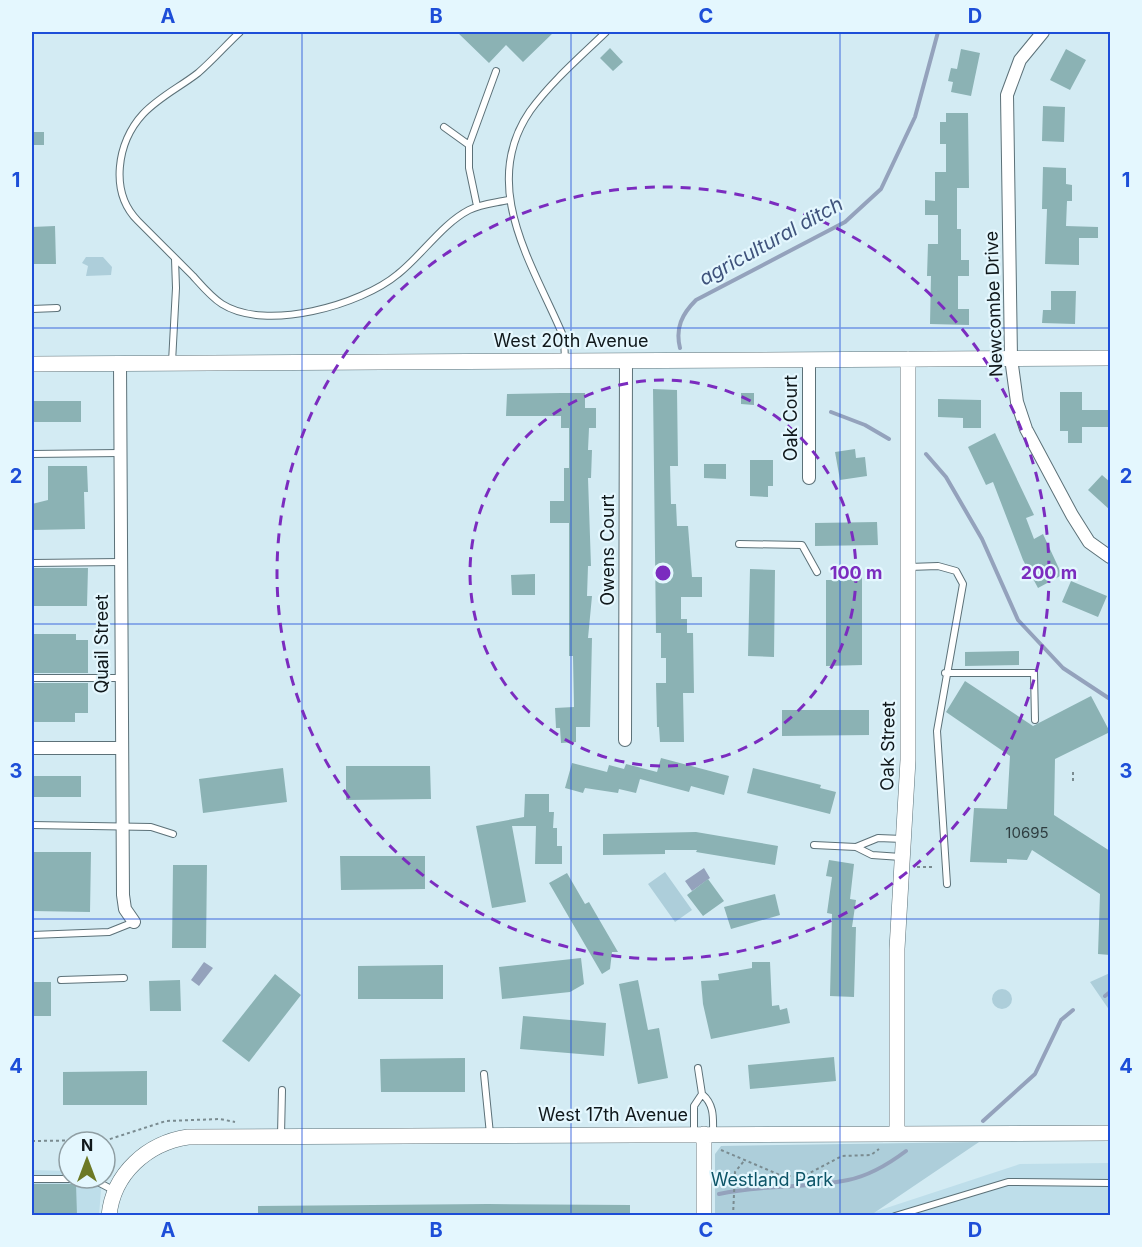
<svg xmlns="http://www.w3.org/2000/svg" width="1142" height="1247" font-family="Inter,sans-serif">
	<rect width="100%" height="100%" fill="#d3ebf3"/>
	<!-- built -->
	<path fill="#bedeea" d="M1110,1163v52l-248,1 158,-52z
		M32,1170l37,1v7h33l-3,37h-67z"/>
	<!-- green -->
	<path fill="#adceda" d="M86,257h17l9,10 -1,8 -25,1 2,-10 -6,-3z
		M665,872l27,38 -17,12 -27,-38z
		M1110,973v38l-20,-29z
		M992 999a10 10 0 1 1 20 0a10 10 0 1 1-20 0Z
		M979,1142l-108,73h-156v-61l6,-8z"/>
	<!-- water -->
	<path fill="#94a2bc" d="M704,868l6,10 -18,13 -7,-10z
		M204,962l9,6 -14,18 -8,-6z"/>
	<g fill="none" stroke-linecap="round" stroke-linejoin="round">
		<!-- stream -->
		<path stroke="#94a2bc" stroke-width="4" d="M680,348c-5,-20 2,-34 16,-48l149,-78 36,-33 34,-72 23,-85
			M831,412l34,13 24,14
			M926,454l20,23 36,62 36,81 45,48 47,31
			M1105,996l5,-4
			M983,1121l52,-47 26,-54 12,-10
			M719,1194c43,-10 87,-5 129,-14 20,-4 42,-17 58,-29"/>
	</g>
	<!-- building -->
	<path fill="#8bb2b4" d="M457,32h97l-31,30 -17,-17 -17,18z
		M610,48l13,14 -10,9 -13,-13z
		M961,49l19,4 -9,43 -20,-4 2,-10 -5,-1 3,-13 6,1z
		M1066,49l20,11 -16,30 -20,-10z
		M1043,106l22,1 -1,35 -22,-1z
		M946,113h22l1,75h-12v41h4v31h8v16h-11v33h11v16l-39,-1 1,-48h-4l1,-32h10v-29h-13v-15l10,1v-29h11v-28h-6v-22h6z
		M32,132h12v13h-12z
		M1043,167l23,1v16l6,1v16h-5l-1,25 32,1v11h-19v27l-34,-1 2,-55h-5z
		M55,226l1,38h-24v-37z
		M1051,291h25l-1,33 -33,-1 1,-13h8z
		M653,389l24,1 1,76h-8l1,38h5l1,22h11l4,51h10v20h-21v22h6v14h6l1,60h-11l1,49h-24l-1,-15h-2l-1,-44h10v-25h-5v-25h-5z
		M1060,392h22v18h28v17h-28v16h-14v-12h-8z
		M561,393h24v15h11v20h-7l-1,22h4l-1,28h-3l3,88h-3l-1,30h5l-4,42h4l-2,89h-14v15l-15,1 -1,-15h-4l-1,-20 19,-1 -1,-51h-4v-133h-19v-22h14v-33h5v-40h-8v-12h-55l1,-22z
		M741,393h13v12l-13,-1z
		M938,399l43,1v28h-18v-10l-25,-1z
		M33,401h48v21h-48z
		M995,433l39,82 -8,3 8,21 9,-5 19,41 -24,13 -15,-28 -30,-78 -7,3 -18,-38z
		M855,449l1,9 9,-1 2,19 -27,4 -5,-28z
		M750,460h23v26h-5v11l-18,-1z
		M704,464h22v15l-22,-1z
		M48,466h39l1,26h-4l1,37 -53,1v-26l16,-4z
		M1102,475l8,7v28l-22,-20z
		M877,522l1,23 -63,1v-23z
		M32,568h56l-1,38h-55z
		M750,569l25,1 -1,87 -26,-1z
		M535,574v21h-23l-1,-20z
		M850,574h12v91l-36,1v-86h24z
		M1071,581l36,15 -9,21 -36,-15z
		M32,634h44v6h12v33h-56z
		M1019,651v14l-54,1v-14z
		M965,681l68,45 58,-30 19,36 -55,27 -1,56 56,36v104l-12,-1 2,-60 -68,-44 -5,10 -20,-1v4l-37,-1 4,-54 33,1 3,-53 -64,-44z
		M32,683h56v30h-13v9h-43z
		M782,710h87v25l-87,1z
		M661,758l68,18 -5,19 -33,-9 -2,6 -49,-13 -4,14 -17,-4 -1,4 -33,-5 -2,5 -18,-5 7,-25 35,9 2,-7 15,4 2,-5 31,8z
		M346,766h84l1,33 -85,1z
		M283,768l4,34 -84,11 -4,-34z
		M753,768l68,17 -1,3 16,4 -6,22 -83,-21z
		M32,776h49v21h-49z
		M525,794h24v18h5l-1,16h4v18h5v18h-27l1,-38h-24l14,76 -34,6 -16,-82 48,-9z
		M696,832l82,14 -3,19 -79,-13 1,-2h-32v4l-62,1v-21z
		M32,852h59l-1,60 -58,-1z
		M340,856h85v33l-84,1z
		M829,860l25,4 -4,35 6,1 -4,27h4l-2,70 -24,-1 2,-82 -5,-1 5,-36 -6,-1z
		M173,865h34l-1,83h-34z
		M567,873l18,31 4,-2 29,50h-6l-2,17 -8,5 -53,-91z
		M708,879l16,22 -21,15 -16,-21z
		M775,894l5,21 -49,14 -7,-22z
		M581,958l3,26 -14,8 -68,7 -3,-32z
		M752,962h18l2,44 7,-1 1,5 7,-2 3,15 -79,16 -8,-35 -2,-23 18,-1 -1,-6 34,-6z
		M443,965v34h-85v-33z
		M275,974l26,21 -52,67 -27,-21z
		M180,980l1,31h-31l-1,-30z
		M638,980l10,50 11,-2 9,50 -30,6 -19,-100z
		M32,982h19v34h-19z
		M523,1016l83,7 -2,33 -84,-7z
		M834,1057l2,24 -86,8 -2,-24z
		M465,1058v34h-84l-1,-33z
		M147,1071v34h-84v-33z
		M32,1184h44l1,31h-45z
		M488,1204l142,1v10h-372v-9z"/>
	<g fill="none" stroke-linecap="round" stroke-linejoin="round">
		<!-- service casing -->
		<g stroke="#5c7178" stroke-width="8">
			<path id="service" d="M240,32c-14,13 -27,28 -42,41 -18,14 -39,24 -55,41 -26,28 -34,78 -5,107 18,18 37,37 55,55 9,10 18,21 29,28 44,28 139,1 176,-30 24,-19 44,-50 71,-64 12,-6 26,-7 39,-10
				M444,127l25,18
				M477,206l-8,-38v-23l27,-74
				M32,309l25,-1
				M565,360l-1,-22c-30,-72 -86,-151 -34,-227 21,-29 50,-54 76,-79
				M172,362l4,-74 -1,-29
				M32,454l88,-1
				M739,544l63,1 15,27
				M32,563l89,-1
				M909,567l29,-1 18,5 7,13 -26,147 10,153
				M945,673h89l1,47
				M32,678h89
				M32,825l119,2 22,7
				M814,845l42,2 16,8 29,2
				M856,847l22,-9 25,1
				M32,935l77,-3 25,-10
				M61,980l63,-2
				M698,1068l4,26c13,11 11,25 11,40
				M484,1074l6,60
				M694,1133v-27l8,-12
				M281,1135l1,-45
				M32,1179h60l23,12
				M895,1216l113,-34 102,1"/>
		</g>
		<!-- minor casing -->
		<g stroke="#5c7178" stroke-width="14">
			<path id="minor" d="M1043,32l-23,28 -13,35 4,263 6,44 9,27 46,86 17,27 21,15
				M809,359v119
				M120,363l3,532 2,14 9,13
				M625,740l1,-379
				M32,748h89"/>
		</g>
		<!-- tertiary casing -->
		<g stroke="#5c7178" stroke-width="16">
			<path id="tertiary" d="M32,364l1078,-6
				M897,1134v-185l11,-189v-401
				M109,1216c4,-43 39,-73 79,-79l922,-4
				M704,1216v-82"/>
		</g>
		<!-- path -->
		<path stroke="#7a8b90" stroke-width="2" stroke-dasharray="3 3" stroke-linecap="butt" d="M1073,781v-10
			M917,867h18
			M32,1141l75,-1 59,-19 54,-2 15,3
			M721,1150l59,25 22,2 40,-21 29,-1 8,-6
			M733,1216l2,-44 9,-11"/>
		<!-- service -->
		<use href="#service" stroke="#fff" stroke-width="6"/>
		<!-- minor -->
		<use href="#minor" stroke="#fff" stroke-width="12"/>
		<!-- tertiary -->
		<use href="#tertiary" stroke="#fff" stroke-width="15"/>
	</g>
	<!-- grid -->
	<path fill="none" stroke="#1d4ed8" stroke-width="1.5" stroke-opacity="0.55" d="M302,32v1184M571,32v1184M840,32v1184M32,328h1078M32,624h1078M32,919h1078"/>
	<!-- distance rings -->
	<g fill="none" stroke="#7b2cbf" stroke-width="3" stroke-dasharray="10 8">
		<circle cx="663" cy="573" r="193"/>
		<circle cx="663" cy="573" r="386"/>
	</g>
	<g text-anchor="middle" stroke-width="4.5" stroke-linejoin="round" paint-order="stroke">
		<!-- number labels -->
		<g font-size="15" fill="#2f3e41">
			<text x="1027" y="838">10695</text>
		</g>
		<!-- street labels -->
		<g font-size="18" fill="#10181b" stroke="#e4f7fe">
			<text transform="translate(994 304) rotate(-92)" y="6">Newcombe Drive</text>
			<text x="571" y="347">West 20th Avenue</text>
			<text transform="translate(791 418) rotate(-90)" y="6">Oak Court</text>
			<text transform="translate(608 550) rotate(-90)" y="6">Owens Court</text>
			<text transform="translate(102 644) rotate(-90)" y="6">Quail Street</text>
			<text transform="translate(888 746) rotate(-89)" y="6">Oak Street</text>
			<text x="613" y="1121">West 17th Avenue</text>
		</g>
		<!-- park labels -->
		<g font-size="18" fill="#0c5467" stroke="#e4f7fe">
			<text x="772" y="1186">Westland Park</text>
		</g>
		<!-- water labels -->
		<g font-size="20" font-style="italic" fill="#3f537c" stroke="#e4f7fe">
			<text transform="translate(771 241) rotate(-29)" y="7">agricultural ditch</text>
		</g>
	</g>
	<circle cx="663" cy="573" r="9" fill="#7b2cbf" stroke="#e4f7fe" stroke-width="3"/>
	<g font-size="18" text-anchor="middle" font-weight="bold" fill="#7b2cbf" stroke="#e4f7fe" stroke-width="4.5" stroke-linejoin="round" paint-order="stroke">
		<text x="856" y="579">100 m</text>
		<text x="1049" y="579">200 m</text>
	</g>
	<!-- border -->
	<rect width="1142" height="1247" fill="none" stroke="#e4f7fe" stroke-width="66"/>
	<!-- north arrow -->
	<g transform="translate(87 1160)"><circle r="28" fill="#e4f7fe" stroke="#8f9ea3" stroke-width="1.5"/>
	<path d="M0-4.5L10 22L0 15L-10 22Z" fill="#6c7925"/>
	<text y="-9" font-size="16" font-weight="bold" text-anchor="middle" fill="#10181b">N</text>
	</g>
	<rect x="33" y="33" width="1076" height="1181" fill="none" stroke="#1d4ed8" stroke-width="2"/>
	<g font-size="20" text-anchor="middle" font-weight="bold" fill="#1d4ed8">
		<text x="168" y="23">A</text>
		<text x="436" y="23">B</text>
		<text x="706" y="23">C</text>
		<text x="975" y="23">D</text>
		<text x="16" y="187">1</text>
		<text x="1126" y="187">1</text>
		<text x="16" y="483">2</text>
		<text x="1126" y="483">2</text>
		<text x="16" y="778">3</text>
		<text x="1126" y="778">3</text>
		<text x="16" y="1073">4</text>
		<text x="1126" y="1073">4</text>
		<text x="168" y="1237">A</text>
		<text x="436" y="1237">B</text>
		<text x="706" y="1237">C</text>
		<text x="975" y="1237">D</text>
	</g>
</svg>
